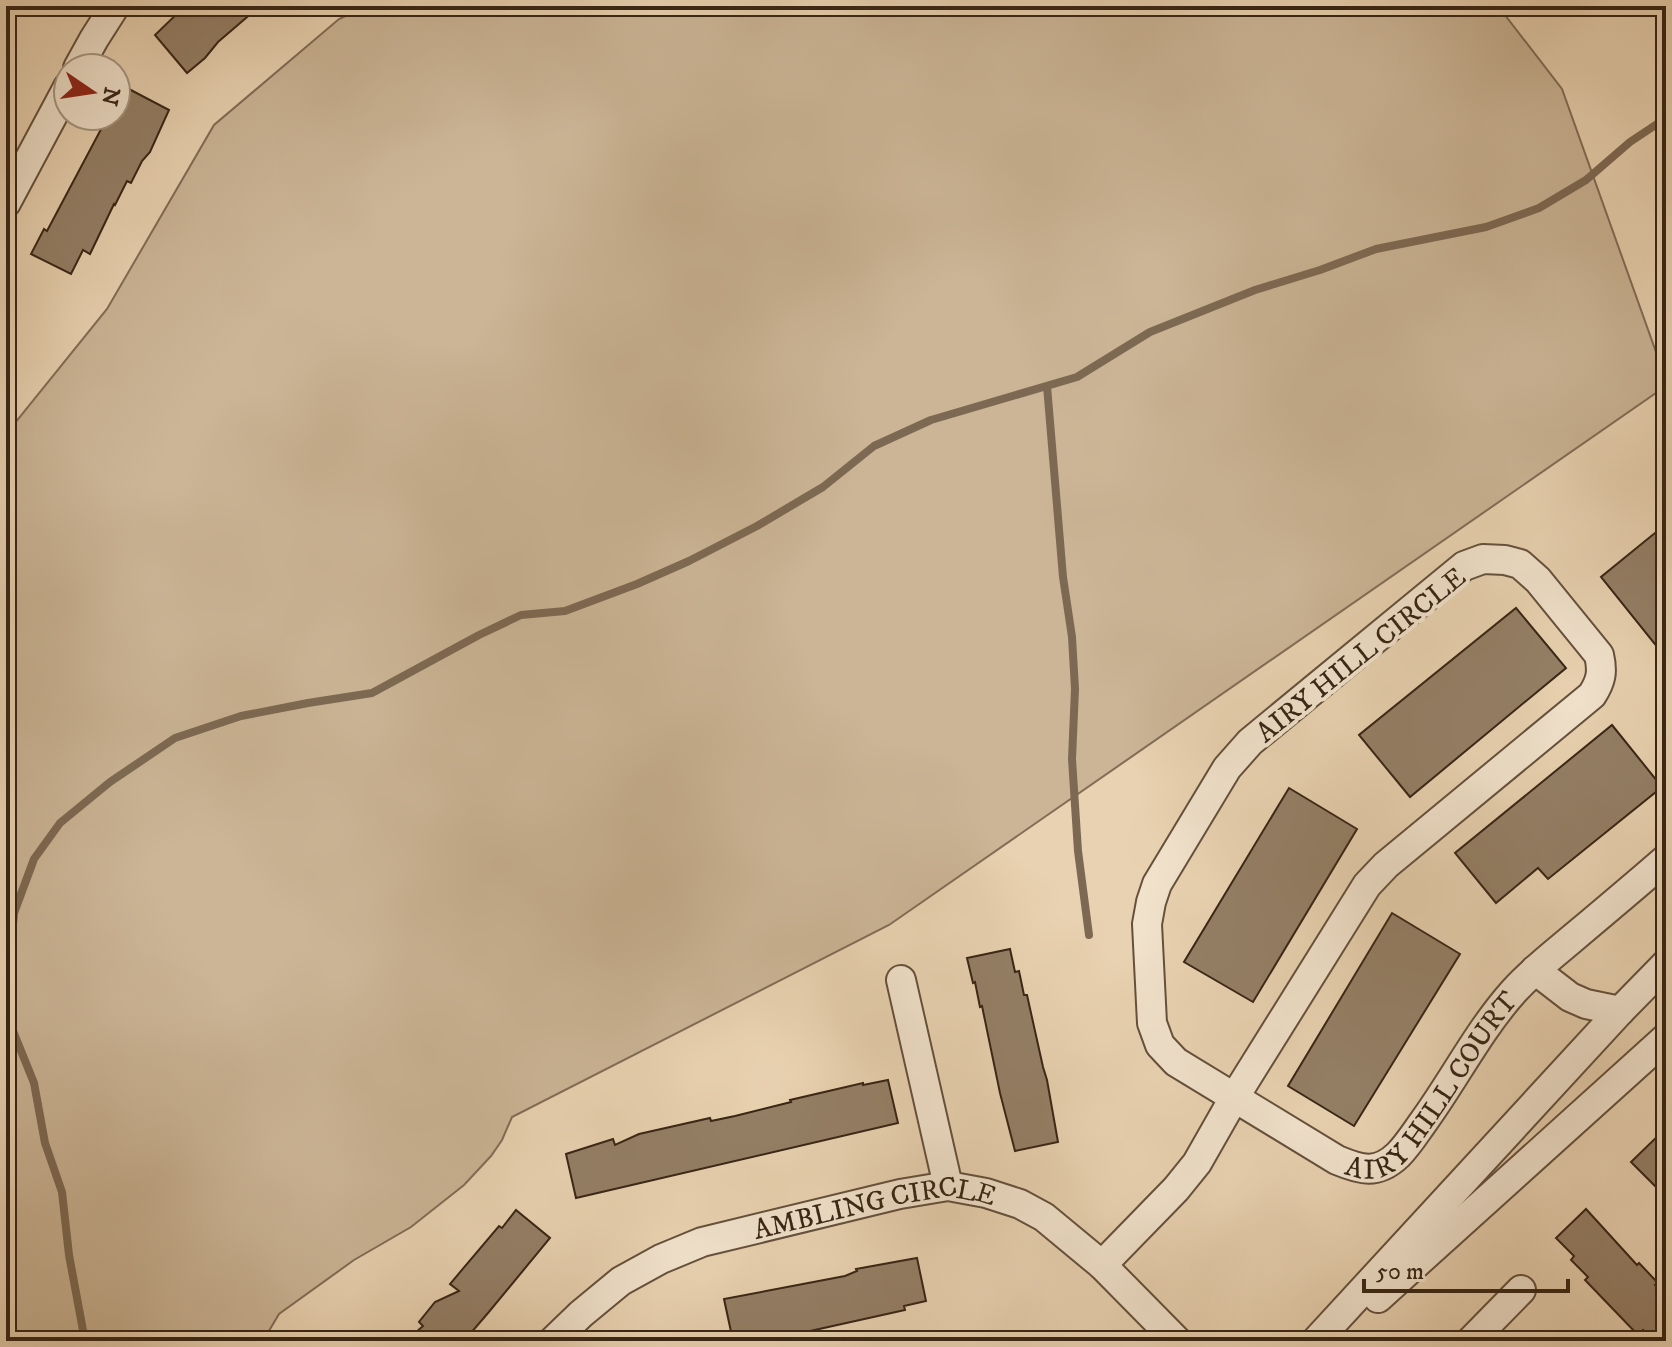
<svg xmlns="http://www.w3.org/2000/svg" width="1672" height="1347" font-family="'IM FELL DW Pica',serif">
	<rect width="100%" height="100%" fill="#e9d2b1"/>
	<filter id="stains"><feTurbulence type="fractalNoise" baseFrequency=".0025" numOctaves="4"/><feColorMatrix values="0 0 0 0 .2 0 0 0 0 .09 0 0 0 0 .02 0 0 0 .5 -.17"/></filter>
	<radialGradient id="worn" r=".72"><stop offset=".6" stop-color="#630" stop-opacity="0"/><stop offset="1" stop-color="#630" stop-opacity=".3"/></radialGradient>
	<!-- green -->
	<path fill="#cbb596" stroke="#816d56" stroke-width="2" d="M367,6h1131l64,83 104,291v6l-777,539 -377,192 -10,23 -11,16 -27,29 -53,42 -57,33 -75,54 -16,27h-257v-907l101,-125 107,-184 125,-106z"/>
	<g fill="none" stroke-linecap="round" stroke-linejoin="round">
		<!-- stream -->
		<path stroke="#7d6953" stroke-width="8" d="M1047,386l16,191 9,60 3,52 -3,70 6,92 11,84
			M85,1341l-16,-86 -7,-63 -17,-49 -11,-60 -21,-52 -4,-58 5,-60 20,-54 26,-36 50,-41 65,-44 66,-22 67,-13 64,-10 107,-58 42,-20 44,-4 72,-27 52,-23 68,-35 66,-39 51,-41 57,-26 146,-43 73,-45 105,-42 65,-20 56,-21 110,-22 53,-19 47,-28 44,-38 30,-20 6,-2"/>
	</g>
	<!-- building -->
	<path fill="#947f66" stroke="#372515" stroke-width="2" d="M185,6h75l-42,36 -13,16 -18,15 -32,-38z
		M127,88l42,22 -19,42 -8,9 -11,22 -4,-2 -12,24 -1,-1 -24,50 -7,-4 -12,24 -40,-20 13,-25 3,2 61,-115h8v-8z
		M1666,524v134l-65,-81z
		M1516,608l50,60 -156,129 -51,-62z
		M1612,725l50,62 -114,92 -10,-11 -42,35 -41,-50z
		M1289,788l68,41 -104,173 -69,-40z
		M1392,913l68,41 -106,172 -66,-40z
		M1010,949l5,23 4,-1 5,24h3l16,72 4,13 11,62 -43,9 -15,-58 -18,-87 -2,1 -5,-25 -2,1 -6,-25z
		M888,1080l10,43 -322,75 -10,-44 47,-15 2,6 24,-11 71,-16 1,3 24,-5 56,-14 -1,-2 73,-17v2z
		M1666,1128v69l-35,-35z
		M1586,1209l51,56 2,-2 19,20 -3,2 11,11v45h-11l-12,-11 -5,5 -53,-55 3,-3 -17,-17 3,-4 -18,-18z
		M516,1210l34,28 -62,75 -24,28h-58l17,-15 -4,-4 16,-20 24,-11 -9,-7 49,-58 3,2z
		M917,1258l9,43 -22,5 1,4 -122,27 -1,-3 -32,7h-17l-9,-42 121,-23 12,-5 -1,-2z"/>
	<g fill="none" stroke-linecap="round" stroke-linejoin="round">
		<!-- minor casing -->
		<g stroke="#64503c" stroke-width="32">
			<g id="minor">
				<path d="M78,68l16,-29 21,-33"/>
				<path d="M6,203l62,-116"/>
				<path d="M1535,970l35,27 16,7 34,7"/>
				<path d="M901,980l47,206"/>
				<path id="s1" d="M1102,1265l74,-76 21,-26 37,-65 133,-213 19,-20 206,-170c9,-14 11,-23 7,-40l-61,-75 -18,-16 -15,-4 -22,-1 -19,7 -214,176 -23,26 -70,116 -6,18 -4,22 5,99 8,22 16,17 161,98c24,10 40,15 61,-5 10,-10 18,-23 26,-34 31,-43 55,-91 90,-130 18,-20 39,-36 59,-53 31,-26 62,-52 93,-79"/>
				<path d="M1378,1298l288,-260"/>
				<path id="s2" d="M553,1341l28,-27 40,-33 40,-22 41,-17 198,-48 48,-8 38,7 34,11 24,13 58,48 75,76"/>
				<path d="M1316,1341l304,-330 46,-47"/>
				<path d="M1471,1341l50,-51"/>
			</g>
		</g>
		<!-- minor -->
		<use href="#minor" stroke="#f1e2cc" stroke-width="28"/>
	</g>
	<g text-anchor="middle" stroke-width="8" stroke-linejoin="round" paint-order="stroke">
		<!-- street labels -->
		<g font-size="28" fill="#372515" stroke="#f1e2cc">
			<text transform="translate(1360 654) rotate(-39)" y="10">AIRY HILL CIRCLE</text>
			<text dy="10" stroke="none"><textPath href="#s1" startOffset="1940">AIRY HILL COURT</textPath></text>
			<text dy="10" stroke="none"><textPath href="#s2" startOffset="358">AMBLING CIRCLE</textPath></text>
		</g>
	</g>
	<!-- margin -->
	<rect width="1672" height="1347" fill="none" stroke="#e9d2b1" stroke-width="32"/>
	<rect x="8" y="8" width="1656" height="1331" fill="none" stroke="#372515" stroke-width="4"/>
	<rect x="16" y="16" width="1640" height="1315" fill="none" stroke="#372515" stroke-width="2"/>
	<!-- north arrow -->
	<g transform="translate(92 92) rotate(103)"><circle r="38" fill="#f1e2cc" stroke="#a79683" stroke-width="2"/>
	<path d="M0-6L14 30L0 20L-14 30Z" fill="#8f2418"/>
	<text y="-12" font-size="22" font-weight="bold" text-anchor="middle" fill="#372515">N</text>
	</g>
	<!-- scale -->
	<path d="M1364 1279v12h204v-12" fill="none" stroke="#372515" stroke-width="4"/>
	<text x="1376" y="1279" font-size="24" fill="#372515" stroke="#f1e2cc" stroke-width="6" paint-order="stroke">50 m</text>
	<rect width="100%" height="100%" filter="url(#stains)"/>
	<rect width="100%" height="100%" fill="url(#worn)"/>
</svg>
